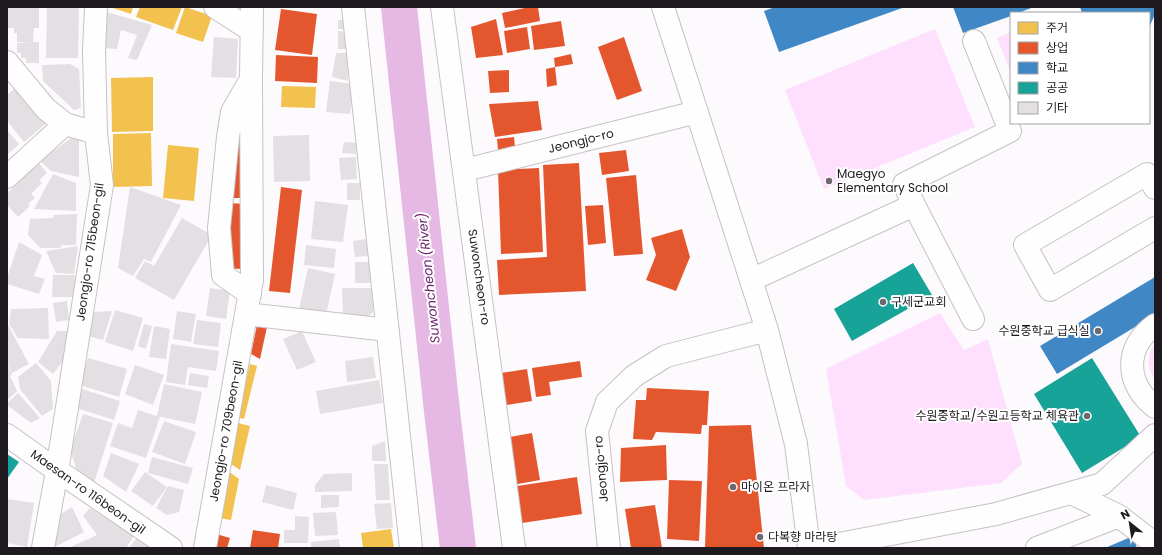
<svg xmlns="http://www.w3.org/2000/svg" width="1162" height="555" font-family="Poppins,'Noto Sans KR',sans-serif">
	<rect width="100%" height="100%" fill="#fdfafd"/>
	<!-- green -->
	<path fill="#fedffd" d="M935,29l40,98 -151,62 -39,-99z
		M1011,32v41l-14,-35z
		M940,313l24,37 24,-11 34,125 -21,19 -137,17 -18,-14 -20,-117z
		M1155,344v36c-8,-11 -9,-25 0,-36z"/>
	<!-- homes -->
	<path fill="#f2c14e" d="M110,7h23l-2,7z
		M140,7h42l-9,23 -37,-13z
		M185,7l27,9 -9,26 -27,-9z
		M153,77v54l-41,1 -1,-54z
		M282,86l34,1 -1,21 -34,-1z
		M151,133l1,53 -39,1v-53z
		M168,145l31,3 -5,53 -31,-3z
		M250,364l7,2 -13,53 -7,-2z
		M234,422l16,4 -10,44 -15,-10z
		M224,468l15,11 -8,41 -18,-3z
		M391,529l3,19h-31l-2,-15z"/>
	<!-- shops -->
	<path fill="#e4572e" d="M529,7h9l2,14 -35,7 -3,-15z
		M281,9l36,5 -5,41 -37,-5z
		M496,19l7,36 -27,3 -5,-31z
		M561,21l4,25 -31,4 -3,-24z
		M527,27l3,22 -23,4 -3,-22z
		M624,37l18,54 -25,9 -19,-53z
		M571,54l2,10 -18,3 2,18 -10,2 -1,-18 9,-2 -1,-9z
		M276,55l42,2 -1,26 -42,-2z
		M509,70v22l-19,1 -2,-22z
		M538,101l4,29 -47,7 -6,-33z
		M243,137l-1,61h-17l11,-60z
		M514,137l1,10 -17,3 -1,-11z
		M626,150l3,21 -27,4 -3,-22z
		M579,163l7,128 -87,4 -2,-35 50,-3 -4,-92z
		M539,168l4,84 -42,2 -3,-84z
		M636,175l7,79 -29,2 -8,-78z
		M281,187l21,3 -12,103 -21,-2z
		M230,203l15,1 -4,65 -15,-1z
		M603,205l3,38 -18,2 -3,-39z
		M682,229l8,28 -14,34 -30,-11 10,-25 -5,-17z
		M257,325l10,2 -7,32 -9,-5z
		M580,361l2,16 -33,5 2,13 -15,2 -4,-29z
		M527,369l5,32 -26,4 -5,-32z
		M647,388l62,3 -2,34h-5l-1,9 -45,-2 -4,8 -19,-1 3,-39h10z
		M751,425l13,123h-59l4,-122z
		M532,433l8,47 -28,5 -8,-47z
		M666,445l1,35 -47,2 1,-34z
		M577,477l5,37 -60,9 -5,-37z
		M669,480l33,1 -3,60 -32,-2z
		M655,505l7,43h-31l-6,-39z
		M253,530l27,4 -2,14h-28z
		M213,533l17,5 -3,10h-19z"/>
	<!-- schools -->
	<path fill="#3f88c5" d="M775,7h130l-126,45 -15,-41z
		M953,7h81l-16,6h-7v3l-48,17z
		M1080,7h75v7l-6,14v-15h-67z
		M1155,277v38l-98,59 -17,-28z
		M1133,536l4,12h-32z"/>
	<!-- public -->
	<path fill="#17a398" d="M913,263l19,32 -80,46 -18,-32z
		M1092,358l49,79 -59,36 -48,-79z
		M7,454l12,8 -12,17z"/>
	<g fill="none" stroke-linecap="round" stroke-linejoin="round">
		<!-- river -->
		<path stroke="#e5b9e4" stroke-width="36" d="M399,7l43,404 16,137"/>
	</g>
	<!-- building -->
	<path fill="#e3dfe3" d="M7,7l32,1v20h-5l-1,14h6v21h-13v-5h-5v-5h-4v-10l13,-1h-13v-9h-3v-5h-7z
		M47,7h32l-1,51h-32z
		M103,11l49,14 -15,35 -9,-2 9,-23 -16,-5 -4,19 -14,-1z
		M338,20h10v9h-10z
		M338,31l10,1v17h-10z
		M214,37l24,2 -2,39 -25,-1z
		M336,53h11l1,28 -16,-4z
		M70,64l9,5 2,39 -7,2 -31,-29 -1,-16z
		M330,81l24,3 -4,30 -24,-2z
		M19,85l30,36 -25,21 -17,-21v-26z
		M7,130l12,14 -12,11z
		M309,135l1,46 -36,1 -1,-46z
		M74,136l5,1v40l-28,-6 -11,-10z
		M344,142l13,1 -1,11 -14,-1z
		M356,157l1,22 -16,1 -2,-22z
		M39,163l8,10 -8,7 3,3 -11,11 4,4 -7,6 2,2 -12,11 -11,-12v-12z
		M53,174l23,9v28l-42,-2z
		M347,183h13v17h-13z
		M130,187l51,18 -30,57 -7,-3 -11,17 -15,-8z
		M315,201l33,4 -5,37 -32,-3z
		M77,214l-1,31h-14l-2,3h-20l-12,-13 2,-16 23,-1 1,-3z
		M182,218l30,17 -38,65 -39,-22 10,-17 9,5z
		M366,239l2,17 -13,1 -2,-16z
		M19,242l23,13 -8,21 11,3 -6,15 -32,-10v-6z
		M306,245l30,4 -2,19 -30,-3z
		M78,246l-4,28 -18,-1 -10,-22z
		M355,262h16v21h-16z
		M308,268l27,6 -9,41 -27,-6z
		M53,275h22l-1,22h-22z
		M210,288l20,3 -4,28 -20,-3z
		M342,288h31v24l-8,8 -22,-4z
		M67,301l2,19 -13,2 -3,-19z
		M48,308l1,31 -31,-1 -9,-14 2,-15z
		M115,310l28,8 -10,33 -28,-9z
		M112,311l-9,29 -16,-4 5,-24z
		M177,311l19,3 -5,28 -18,-3z
		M197,320l24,3 -3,24 -25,-3z
		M144,324l8,2 -6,23 -8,-3z
		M8,325l21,39 -17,9 -5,-10v-37z
		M154,326l16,3 -4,30 -17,-2z
		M57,331h11l-5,30 -10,13 -15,-12z
		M302,331l14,31 -19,8 -14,-31z
		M171,344l48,7 -3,20 -28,-4 -3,18 -19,-3z
		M373,357l3,21 -29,4 -2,-21z
		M88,358l39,11 -8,28 -40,-12z
		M36,363l15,18 2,28 -11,7 -22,-27 -2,-12z
		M7,364l5,10 -2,2 7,15 -10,9z
		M135,365l29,10 -11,30 -28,-11z
		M190,373l19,3 -2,12 -19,-3z
		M379,380l4,23 -63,11 -4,-23z
		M164,384l38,8 -7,32 -38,-8z
		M82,389l38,12 -6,19 -38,-12z
		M18,393l22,25 -9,5 -24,-18v-2z
		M138,410l22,7 -14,41 -36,-12 8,-23 14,5z
		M83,414l30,9 -19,60 -18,-10 -1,-9 -5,-13z
		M164,421l32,11 -11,32 -33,-12z
		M385,441l1,20h-14v-15z
		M111,453l28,11 -13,28 -23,-16z
		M152,457l41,11 -5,16 -40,-11z
		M374,464h14l2,36h-14z
		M145,472l22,15 -14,19 -22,-15z
		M352,473v18l-37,1v-7l9,-11z
		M266,485l31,8 -4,17 -31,-8z
		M168,486l16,4 -5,22 -12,3 -11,-7z
		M321,495h18v12l-18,1z
		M7,499l27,4 -7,44 -20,-4z
		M391,503l2,25 -16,1 -3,-25z
		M72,507l12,25 -31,16 3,-31z
		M90,508l44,28 -8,12h-58l29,-13 -14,-19z
		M336,512l2,23 -23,1 -2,-23z
		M295,516l14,1 -1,26h-24v-13h11z
		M138,536l16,12h-25z
		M339,539l1,9h-29v-6z"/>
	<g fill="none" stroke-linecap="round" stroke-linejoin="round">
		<!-- minor casing -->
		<g stroke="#c5c1c4" stroke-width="24">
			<path id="minor" d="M215,7l37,24
				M353,7l58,541
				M442,7l72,541
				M663,7l104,323 29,114 13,104
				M7,62l39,47 19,15
				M465,170l232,-58
				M7,177l58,-53 31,9
				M1155,188l-8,-14 -122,71 25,45 105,-62
				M914,205l-10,-21 106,-53 -36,-90
				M751,280l163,-75 59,114
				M250,294l-27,-19 -4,-47 9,-91 4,-25 19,-33
				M246,314l142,16
				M1155,325c-31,22 -30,59 0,82
				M7,435l35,25 129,88
				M1119,516l36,28
				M43,548l14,-77 45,-286 -6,-52 -2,-83 2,-43
				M205,548l47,-268 -1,-201 1,-72
				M609,548l-12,-117 10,-29 27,-26 32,-20 101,-26
				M818,548l178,-34 106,-30 53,-49
				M1037,548l82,-32 -48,-23"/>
		</g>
		<!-- minor -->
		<use href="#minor" stroke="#fffeff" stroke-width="22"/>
	</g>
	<!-- markers -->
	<g fill="#6d686d" stroke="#fff" stroke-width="1.5">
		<circle cx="829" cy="181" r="4"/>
		<circle cx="883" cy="302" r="4"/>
		<circle cx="1098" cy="331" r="4"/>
		<circle cx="1087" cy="416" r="4"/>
		<circle cx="733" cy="487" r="4"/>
		<circle cx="760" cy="537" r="4"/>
	</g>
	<g text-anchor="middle" stroke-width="4" stroke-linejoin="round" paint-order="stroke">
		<!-- street labels -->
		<g font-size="12" fill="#1f1a1f" stroke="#fff">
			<text transform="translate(581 141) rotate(-14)" y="4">Jeongjo-ro</text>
			<text transform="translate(90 252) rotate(-82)" y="4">Jeongjo-ro 715beon-gil</text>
			<text transform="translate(479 277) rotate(82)" y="4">Suwoncheon-ro</text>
			<text transform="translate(226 431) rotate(-80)" y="4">Jeongjo-ro 709beon-gil</text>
			<text transform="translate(601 469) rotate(-95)" y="4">Jeongjo-ro</text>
			<text transform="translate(88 492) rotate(35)" y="4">Maesan-ro 116beon-gil</text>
		</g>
		<!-- poi labels -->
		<g font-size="12" fill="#1f1a1f" stroke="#fff" text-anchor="start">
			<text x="837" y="178">Maegyo<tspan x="837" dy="14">Elementary School</tspan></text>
			<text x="891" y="306">구세군교회</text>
			<text x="1090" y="335" text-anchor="end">수원중학교 급식실</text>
			<text x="1079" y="420" text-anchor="end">수원중학교/수원고등학교 체육관</text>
			<text x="741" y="491">마이온 프라자</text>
			<text x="768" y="541">다복향 마라탕</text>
		</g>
		<!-- water labels -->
		<g font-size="13" font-style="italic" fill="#6c256d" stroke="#fff">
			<text transform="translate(428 278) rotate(-96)" y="5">Suwoncheon (River)</text>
		</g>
	</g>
	<!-- border -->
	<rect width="1162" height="555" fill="none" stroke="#1f1a1f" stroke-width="16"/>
	<!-- legend -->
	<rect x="1010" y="12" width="140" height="112" fill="#ffffff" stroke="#a5a3a5"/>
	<rect x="1018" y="22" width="20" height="12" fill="#f2c14e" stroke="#a5a3a5"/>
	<text x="1046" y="32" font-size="12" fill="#1f1a1f">주거</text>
	<rect x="1018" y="42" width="20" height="12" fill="#e4572e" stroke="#a5a3a5"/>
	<text x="1046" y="52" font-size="12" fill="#1f1a1f">상업</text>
	<rect x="1018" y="62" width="20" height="12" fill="#3f88c5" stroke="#a5a3a5"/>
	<text x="1046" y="72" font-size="12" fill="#1f1a1f">학교</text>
	<rect x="1018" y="82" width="20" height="12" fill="#17a398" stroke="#a5a3a5"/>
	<text x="1046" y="92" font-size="12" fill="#1f1a1f">공공</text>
	<rect x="1018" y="102" width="20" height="12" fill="#e3dfe3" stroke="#a5a3a5"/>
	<text x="1046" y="112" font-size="12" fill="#1f1a1f">기타</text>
	<!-- north arrow -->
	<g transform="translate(1130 523) rotate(330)" stroke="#ffffff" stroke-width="3" paint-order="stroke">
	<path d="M0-3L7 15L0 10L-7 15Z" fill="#1f1a1f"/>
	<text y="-6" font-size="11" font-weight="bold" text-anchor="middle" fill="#1f1a1f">N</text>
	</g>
</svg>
